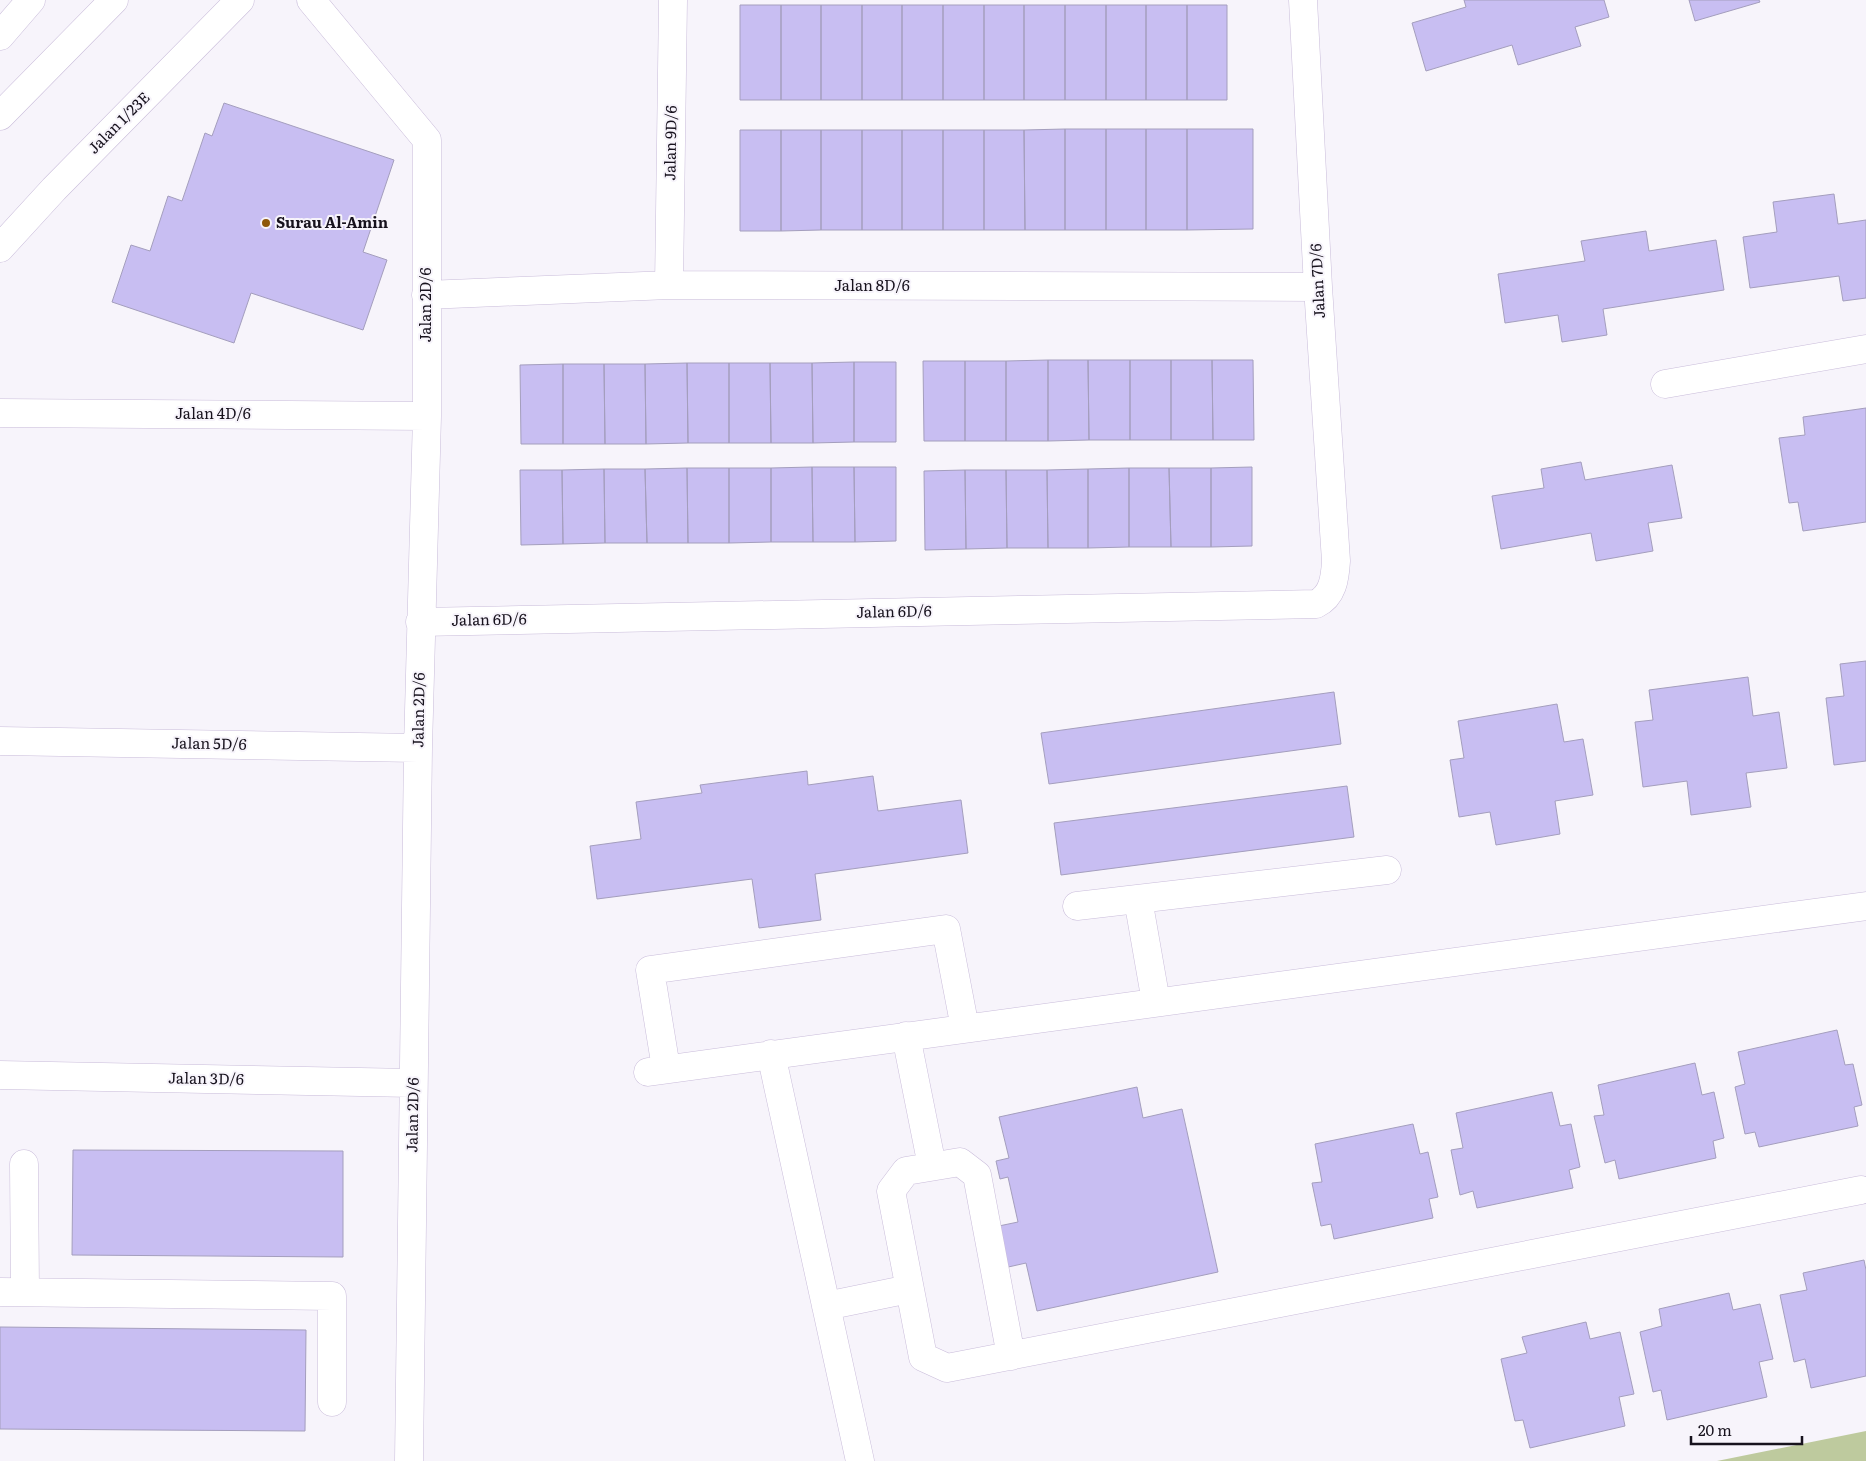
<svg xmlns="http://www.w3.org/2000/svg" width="1866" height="1461" font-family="Literata,serif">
	<rect width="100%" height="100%" fill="#f7f4fb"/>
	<!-- green -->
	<path fill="#beca9e" d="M1866,1431v30h-149z"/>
	<!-- building -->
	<path fill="#c8bef2" stroke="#a49ebd" d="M1464,0h140l5,17 -34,10 6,19 -63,19 -6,-20 -86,26 -14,-48 54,-16z
		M1689,0h70l1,2 -65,19z
		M740,5h41v95h-41z
		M781,5h40v95h-40z
		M821,5h41v95h-41z
		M862,5h40v95h-40z
		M902,5h41v95h-41z
		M943,5h41v95h-41z
		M984,5h40v95h-40z
		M1024,5h41v95h-41z
		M1065,5h41v95h-41z
		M1106,5h40v95h-40z
		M1146,5h41v95h-41z
		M1187,5h40v95h-40z
		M224,103l170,57 -31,92 24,8 -24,70 -112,-37 -17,50 -122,-41 19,-57 19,6 18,-55 14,5 23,-68 7,3z
		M1065,129h41v101h-41z
		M1065,129v101h-40l-1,-100z
		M1106,129h40v101h-40z
		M1146,129h41v101h-41z
		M1187,129h66v100l-66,1z
		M740,130h41v101h-41z
		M781,130h40v100l-40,1z
		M821,130h41v100h-41z
		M862,130h40v100h-40z
		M902,130h41v100h-41z
		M943,130h41v100h-41z
		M984,130h40l1,100h-41z
		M1834,194l4,30 28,-4v78l-23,3 -4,-25 -89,12 -7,-51 34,-5 -4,-30z
		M1646,231l3,20 67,-11 8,50 -121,19 4,26 -45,7 -4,-27 -53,8 -7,-49 87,-13 -4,-20z
		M1048,360v81h-42v-80z
		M1048,360h40l1,80 -41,1z
		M1088,360h42v80h-41z
		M1130,360h41v80h-41z
		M1171,360h41l1,80h-42z
		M1212,360h41l1,80h-41z
		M923,361h42v80h-41z
		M965,361h41v80h-41z
		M854,362v80l-41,1 -1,-80z
		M854,362h42v80h-42z
		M687,363l1,80 -42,1 -1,-80z
		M687,363h42v80h-41z
		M729,363h41l1,80h-42z
		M770,363h42l1,80h-42z
		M563,364v80h-42l-1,-79z
		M563,364h41l1,80h-42z
		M604,364h41l1,80h-41z
		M1866,408v114l-63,9 -5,-29 -9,1 -10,-65 26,-3 -2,-18z
		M1581,462l4,18 87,-15 10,53 -34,5 5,28 -57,10 -5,-28 -90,16 -9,-53 52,-8 -3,-19z
		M812,467h42l1,75h-42z
		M812,467l1,75h-42v-74z
		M854,467h42v74l-41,1z
		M1252,467v79l-41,1v-79z
		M687,468h42v75h-41z
		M687,468l1,75h-41l-2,-74z
		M729,468h42v74l-42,1z
		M1129,468h40l2,79h-42z
		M1129,468v79l-41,1v-79z
		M1169,468h42v79h-40z
		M604,469h41l2,74h-42z
		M604,469l1,74 -42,1 -1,-74z
		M1088,469v79h-40l-1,-78z
		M520,470h42l1,74 -42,1z
		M965,470h41l1,78 -41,1z
		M965,470l1,79 -41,1 -1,-79z
		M1006,470h41l1,78h-41z
		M1866,661v100l-32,4 -8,-67 18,-2 -4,-32z
		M1748,677l5,39 26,-4 8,56 -41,5 5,34 -60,8 -4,-34 -44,6 -8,-65 18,-2 -4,-30z
		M1334,692l7,52 -292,40 -8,-51z
		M1557,704l7,38 19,-3 10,56 -38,6 5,33 -64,11 -6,-33 -31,5 -9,-57 14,-2 -6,-37z
		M807,771l1,14 65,-9 5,35 83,-11 7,53 -153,21 6,46 -62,8 -7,-49 -155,20 -7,-53 51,-7 -5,-37 66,-9 -2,-8z
		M1347,786l7,51 -293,38 -7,-52z
		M1837,1030l8,35 8,-1 9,41 -8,2 4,19 -99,21 -4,-15 -10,2 -10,-47 10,-3 -7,-32z
		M1695,1063l7,32 12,-3 10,46 -11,3 3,17 -97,21 -4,-19 -10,3 -11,-47 10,-1 -6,-30z
		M1137,1087l6,31 39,-9 36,163 -181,39 -11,-48 -22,5 -10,-41 24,-5 -10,-45 -8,2 -4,-18 13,-3 -10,-41z
		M1552,1092l8,34 11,-2 9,43 -11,3 4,18 -96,20 -4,-17 -13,4 -9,-45 12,-2 -7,-35z
		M1413,1124l7,30 8,-2 10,45 -9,2 4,19 -99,21 -3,-15 -10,2 -9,-43 10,-1 -7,-38z
		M73,1150l270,1v106l-271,-2z
		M1864,1260l2,10v106l-55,12 -6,-29 -11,3 -14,-67 27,-5 -4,-17z
		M1729,1293l4,17 27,-6 13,55 -14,3 8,35 -100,23 -6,-30 -8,2 -13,-60 22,-6 -3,-17z
		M1586,1322l4,17 30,-7 14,62 -15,3 6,29 -95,22 -7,-28 -8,1 -14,-62 26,-6 -5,-16z
		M0,1327l306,3 -1,101 -305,-2z"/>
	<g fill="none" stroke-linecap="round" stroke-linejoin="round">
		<!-- minor casing -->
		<g stroke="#c9bcda" stroke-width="29">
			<path id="minor" d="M311,0l116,140v276l-9,332 -9,713
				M0,36l31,-36
				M0,116l114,-116
				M0,248l54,-59 186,-189
				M669,285l4,-285
				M426,295l243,-10 649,2
				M1665,384l201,-35
				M0,413l427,3
				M420,622l896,-18c17,-8 19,-26 20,-43l-18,-274 -15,-287
				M0,741l418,7
				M1138,899l18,103
				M1077,906l310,-36
				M906,1036l26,130
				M771,1054l89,407
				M666,1068l-16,-98 296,-41 19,99
				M648,1072l1218,-166
				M0,1075l413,8
				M24,1164l1,128
				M0,1292l332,4v106
				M826,1306l83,-17
				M1011,1356l-34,-181 -17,-13 -54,9 -15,20 32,166 24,11 914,-178"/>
		</g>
		<!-- minor -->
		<use href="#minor" stroke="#fff" stroke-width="28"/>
	</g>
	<!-- markers -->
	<circle fill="#8e580b" stroke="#f7f4fb" stroke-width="2" cx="266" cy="223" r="5"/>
	<g text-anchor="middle" stroke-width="4" stroke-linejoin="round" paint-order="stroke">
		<!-- street labels -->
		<g font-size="15" fill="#17121d" stroke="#f7f4fb">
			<text transform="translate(119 123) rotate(-45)" y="5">Jalan 1/23E</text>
			<text transform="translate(671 143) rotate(-89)" y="5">Jalan 9D/6</text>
			<text transform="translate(1318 281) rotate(-93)" y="5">Jalan 7D/6</text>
			<text x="872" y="291">Jalan 8D/6</text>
			<text transform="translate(426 305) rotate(-90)" y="5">Jalan 2D/6</text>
			<text x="213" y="419">Jalan 4D/6</text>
			<text transform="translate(894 612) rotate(-1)" y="5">Jalan 6D/6</text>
			<text transform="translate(489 620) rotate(-1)" y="5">Jalan 6D/6</text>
			<text transform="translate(419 710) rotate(-89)" y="5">Jalan 2D/6</text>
			<text transform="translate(209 744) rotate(1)" y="5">Jalan 5D/6</text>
			<text transform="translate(206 1079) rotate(1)" y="5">Jalan 3D/6</text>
			<text transform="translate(413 1115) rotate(-89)" y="5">Jalan 2D/6</text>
		</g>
		<!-- poi labels -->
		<g font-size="15" font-weight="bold" fill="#17121d" stroke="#f7f4fb" text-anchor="start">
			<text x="276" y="228">Surau Al-Amin</text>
		</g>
	</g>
	<!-- scale -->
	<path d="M1691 1436v8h111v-8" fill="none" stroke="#17121d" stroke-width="2.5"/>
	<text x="1698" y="1436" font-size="15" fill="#17121d" stroke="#f7f4fb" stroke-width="4" paint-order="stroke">20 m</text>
</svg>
